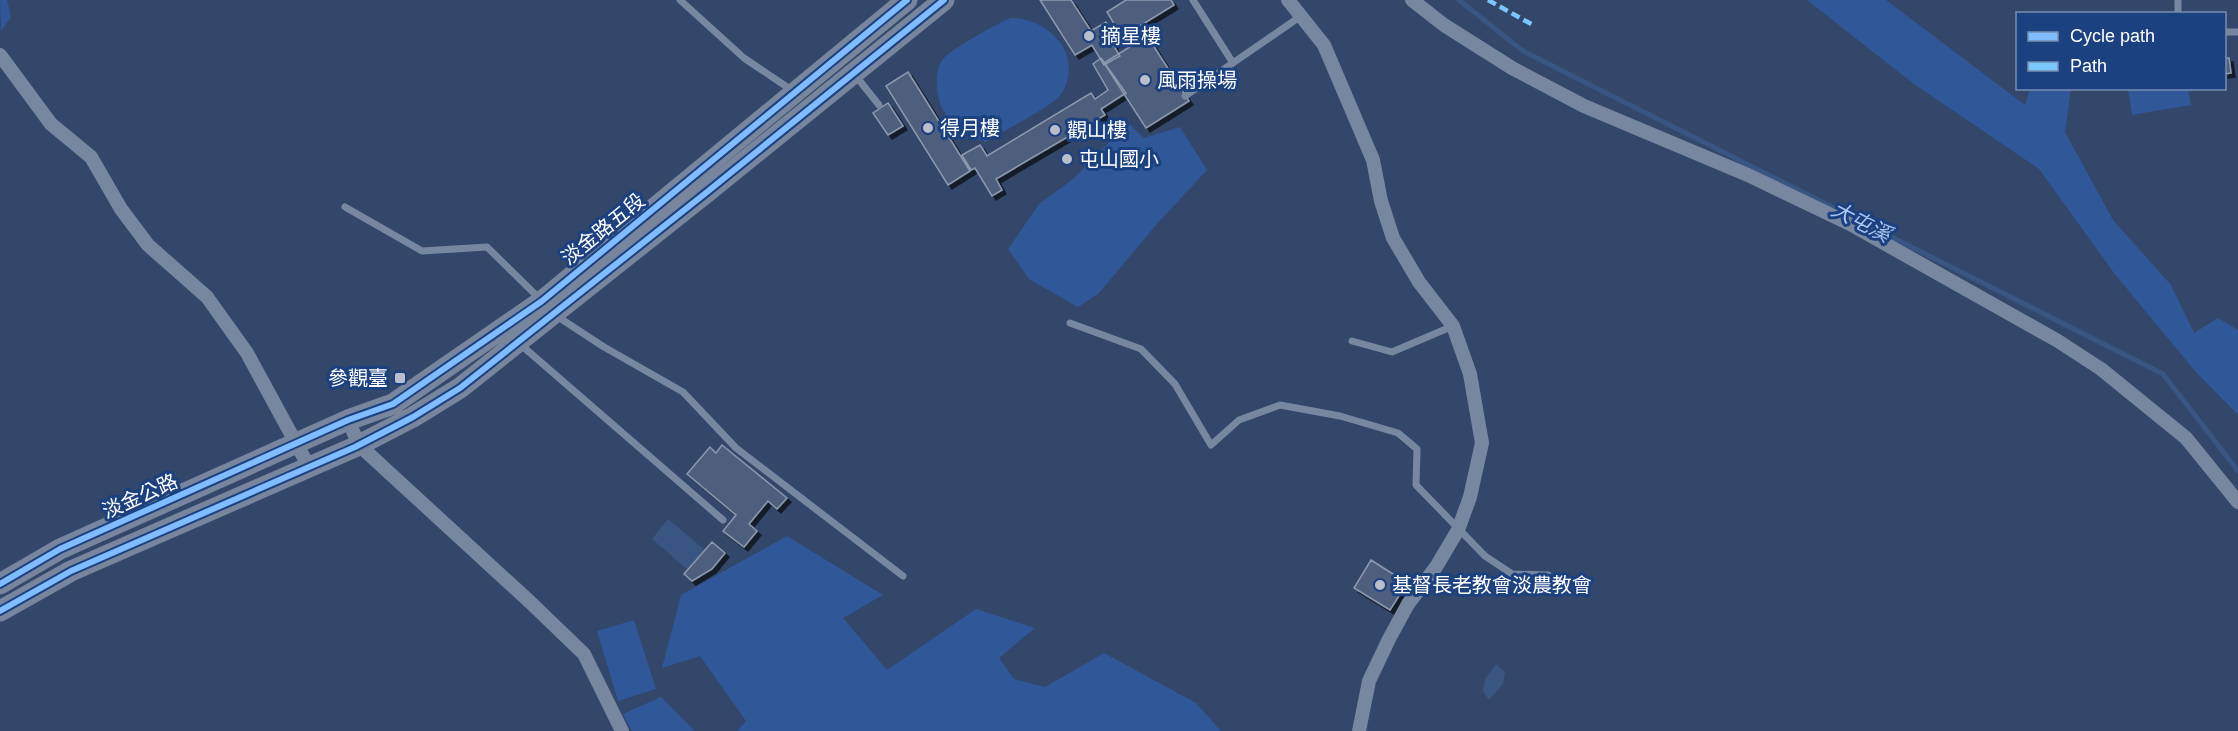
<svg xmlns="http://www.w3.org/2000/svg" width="2238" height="731" font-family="Arial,'Noto Sans TC',sans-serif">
	<defs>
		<filter id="shadow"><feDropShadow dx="4" dy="4" stdDeviation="0" flood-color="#0009"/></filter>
	</defs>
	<rect width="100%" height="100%" fill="#33476a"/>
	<!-- green -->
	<path fill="#305798" d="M0,0h7l4,17 -10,14z
		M1807,0h79l139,105 5,-16h41l-6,43 48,88 58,65 23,48 24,-15 20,12v85l-43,-44 -81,-98 -75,-104 -125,-85z
		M1011,18c18,0 36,8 48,23 13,16 13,38 1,55 -7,9 -61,38 -75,46 -26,-9 -47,-26 -48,-56 -1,-8 0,-20 6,-27 7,-9 56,-37 68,-41z
		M2128,89h60l3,16 -59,10z
		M1128,123l16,15 36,-11 27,43 -51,55 -57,68 -21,14 -49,-28 -21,-30 31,-45 34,-25z
		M787,536l96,59 -40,23 44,52 89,-61 59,19 -36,30 15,21 31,8 59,-34 92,50 25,28h-484l9,-10 -46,-65 -38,12 19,-73z
		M634,620l22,69 -38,12 -21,-70z
		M661,697l34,34h-63l-9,-17z"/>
	<!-- water -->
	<path fill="#395582" d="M668,519l37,31 -17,20 -36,-31z
		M1496,664l9,8 -2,12 -14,16 -6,-9 2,-12z"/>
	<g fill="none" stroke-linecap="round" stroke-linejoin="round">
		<!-- stream -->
		<path stroke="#395582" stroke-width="5" d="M1459,0l64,51 640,323 75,97"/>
	</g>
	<!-- building -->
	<path fill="#4e5f7b" stroke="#8c99ae" stroke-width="1.5" filter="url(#shadow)" d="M1040,0h31l20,31 15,-9 12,19 -5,4 7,11 -16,9 -12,-20 -17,10z
		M1126,0h45l3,5 -52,32 -15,-25z
		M1147,36l42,65 -43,27 -42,-65z
		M1101,58l25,35 -25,16 4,6 -109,64 6,11 -10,6 -17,-28 -4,2 -9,-15 18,-10 7,11 104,-63 4,6 13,-9 -15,-26z
		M2224,58h5l2,15 -7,1z
		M908,72l62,99 -22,14 -62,-99z
		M888,103l15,23 -15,9 -15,-22z
		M722,445l65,53 -10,11 -9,-8 -19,23 8,7 -13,16 -21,-16 13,-16 -49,-41 23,-27 6,6z
		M712,542l13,11 -13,16 -20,12 -8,-7z
		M1371,560l36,23 -17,27 -36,-22z"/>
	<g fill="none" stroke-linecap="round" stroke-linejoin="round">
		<!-- lane -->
		<path stroke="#7887a0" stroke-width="7" d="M680,0l64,58 49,33
			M1193,0l40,63
			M2178,0v14
			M2224,32h14
			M855,75l24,30
			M1185,96l116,-80
			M345,207l77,44 65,-4 53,52
			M555,315l49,32 79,45 53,56 167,128
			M1070,323l71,26 34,35 36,61 28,-25 41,-15 60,11 58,17 19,16 -1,36 69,71 27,18 36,1
			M1352,341l40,11 61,-26
			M521,345l202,175"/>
		<!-- street -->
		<path stroke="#7887a0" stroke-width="14" d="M1288,0l36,45 49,115 8,41 12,37 26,44 34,44 17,48 12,69 -12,54 -12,33 -22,37 -28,37 -19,35 -20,42 -10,50
			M1412,0l32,25 68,43 72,38 164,69 102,49 208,117 43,28 85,69 52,64
			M0,55l51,69 40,33 30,52 27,36 59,52 40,56 62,114
			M348,420l11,25 171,157 54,52 38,77"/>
		<!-- primary -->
		<path stroke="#77859d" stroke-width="21" d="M0,584l60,-35 288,-129 45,-16 149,-103 365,-301
			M0,611l71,-40 284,-124 58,-30 47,-29 247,-196 237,-192"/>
		<!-- quiet -->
		<path stroke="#7ac7fe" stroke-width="4.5" stroke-dasharray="9 4.5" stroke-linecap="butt" d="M1488,0l45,25"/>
		<!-- cycleway casing -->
		<g stroke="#1c4180" stroke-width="10">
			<path id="cycleway" d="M0,584l60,-35 288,-129 45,-16 149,-103 365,-301
				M0,611l71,-40 284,-124 58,-30 47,-29 247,-196 237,-192"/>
		</g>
		<!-- cycleway -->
		<use href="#cycleway" stroke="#80bcff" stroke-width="6"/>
	</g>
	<!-- markers -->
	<g fill="#b8bfcb" stroke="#1c4180" stroke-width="2">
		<circle cx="1089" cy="36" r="6"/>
		<circle cx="1145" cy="80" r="6"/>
		<circle cx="928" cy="128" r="6"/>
		<circle cx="1055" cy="130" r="6"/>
		<circle cx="1067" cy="159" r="6"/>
		<rect x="394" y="372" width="12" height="12" rx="3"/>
		<circle cx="1380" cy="585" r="6"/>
	</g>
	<g text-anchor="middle" stroke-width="6" stroke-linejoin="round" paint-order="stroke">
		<!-- poi labels -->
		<g font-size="20" fill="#fff" stroke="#1c4180" text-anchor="start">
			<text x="1101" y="43">摘星樓</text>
			<text x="1157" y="87">風雨操場</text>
			<text x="940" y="135">得月樓</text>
			<text x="1067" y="137">觀山樓</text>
			<text x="1079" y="166">屯山國小</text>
			<text x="388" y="385" text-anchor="end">參觀臺</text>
			<text x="1392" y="592">基督長老教會淡農教會</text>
		</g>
		<!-- street labels -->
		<g font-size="20" fill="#fff" stroke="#1c4180">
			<text transform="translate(603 229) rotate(-39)" y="7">淡金路五段</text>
			<text transform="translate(140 496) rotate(-24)" y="7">淡金公路</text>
		</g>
		<!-- water labels -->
		<g font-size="21" font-style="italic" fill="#aac6f1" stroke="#1c4180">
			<text transform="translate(1861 222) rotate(27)" y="7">大屯溪</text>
		</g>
	</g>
	<!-- legend -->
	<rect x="2016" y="12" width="210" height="78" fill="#1c4180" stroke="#778db3" stroke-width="1.5"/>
	<rect x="2028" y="32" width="30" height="9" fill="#80bcff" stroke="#778db3" stroke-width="1.5"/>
	<text x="2070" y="42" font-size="18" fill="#ffffff">Cycle path</text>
	<rect x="2028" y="62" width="30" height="9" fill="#7ac7fe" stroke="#778db3" stroke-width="1.5"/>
	<text x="2070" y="72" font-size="18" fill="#ffffff">Path</text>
</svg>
